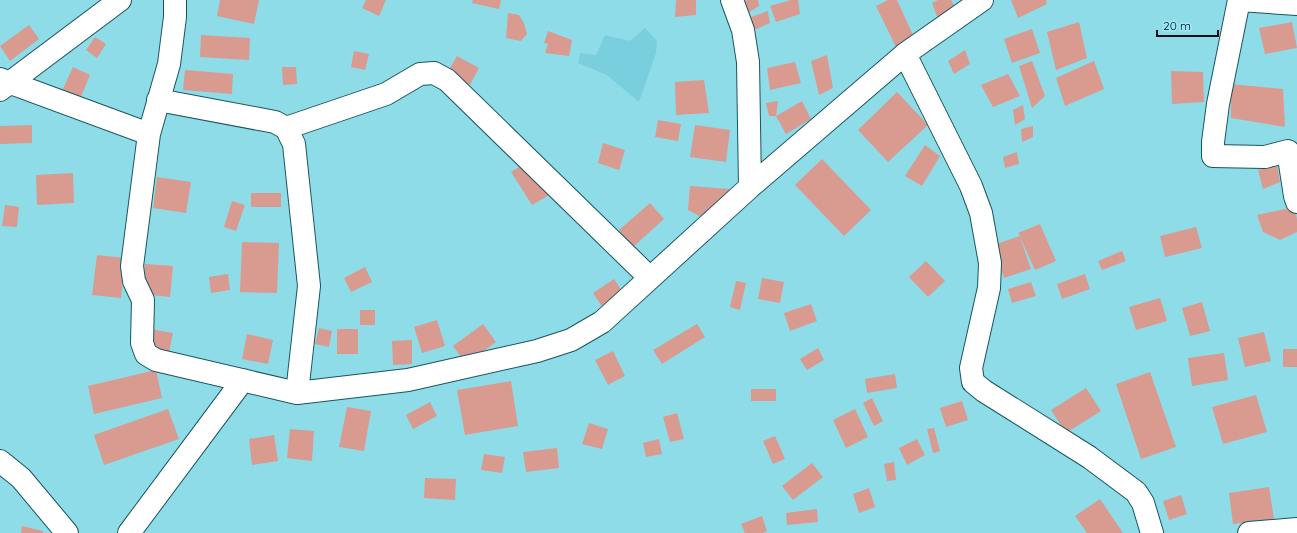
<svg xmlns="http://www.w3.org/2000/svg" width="1297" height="533" font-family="Quicksand,sans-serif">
	<rect width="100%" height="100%" fill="#8fdce9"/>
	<!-- built -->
	<path fill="#79cfde" d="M645,28l12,13 -1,12 -17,49 -32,-27 -29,-12 2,-10 16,2 9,-20 25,6z"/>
	<!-- building -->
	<path fill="#d99a90" d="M220,0h39l-5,24 -37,-8z
		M366,0h20l-7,16 -17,-8z
		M473,0h28l-2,9 -27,-6z
		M676,0h20v15l-21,2z
		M748,0h10l1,6 -11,7 -5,-11z
		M791,0h7l2,14 -24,8 -6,-16z
		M888,0h9l16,35 -17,12 -20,-41z
		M938,0h13l5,8 -18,11 -6,-16z
		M1011,0h35l1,4 -29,14z
		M768,11l2,12 -16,7 -3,-13z
		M508,13l11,2 5,8 3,11 -6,7 -15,-3z
		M1079,22l8,36 -31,12 -9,-38z
		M1292,22l5,26 -32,6 -6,-26z
		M29,25l10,14 -29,22 -10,-15z
		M1032,29l8,24 -28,10 -8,-24z
		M548,31l24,9 -3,16 -24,-3 3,-9 -4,-1z
		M201,35l49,3 -1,22 -49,-3z
		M95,37l11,7 -9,14 -11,-8z
		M965,50l5,14 -16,10 -6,-13z
		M354,51l15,3 -4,16 -14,-3z
		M827,55l6,33 -14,7 -8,-34z
		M457,56l22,12 -9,17 -23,-12z
		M1032,61l13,35 -13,12 -13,-42z
		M1094,61l10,28 -39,17 -9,-28z
		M795,62l6,21 -31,7 -3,-22z
		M73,67l17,8 -10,24 -18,-8z
		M282,67h14l1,17 -14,1z
		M185,70l48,4 -1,20 -49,-4z
		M1171,71l32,1 1,30 -32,2z
		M1008,74l12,22 -27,11 -12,-22z
		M704,80l5,33 -33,2 -1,-33z
		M1231,84l52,5 2,38 -54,-9z
		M897,92l31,33 -40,37 -30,-32z
		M778,101l-2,15h-7l-3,-13z
		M802,101l9,18 -25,15 -10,-18z
		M1023,105l2,14 -10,6 -2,-15z
		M658,120l23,4 -3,17 -23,-4z
		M32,125v18l-32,1v-18z
		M695,125l35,5 -4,32 -36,-5z
		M1033,126v11l-11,5 -1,-13z
		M603,143l22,7 -6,20 -21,-7z
		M925,145l15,11 -18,30 -17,-10z
		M1017,152l2,12 -14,4 -2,-11z
		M822,159l49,51 -27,26 -49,-51z
		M530,160l21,34 -19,11 -21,-33z
		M1277,165l3,17 -17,7 -5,-19z
		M73,173l1,30 -37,2 -1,-30z
		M157,177l34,5 -5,31 -33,-5z
		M690,186l40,3 -23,31 -19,-10z
		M251,193h30v14h-30z
		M232,201l13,4 -9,26 -12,-4z
		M650,203l14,16 -31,28 -14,-17z
		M5,205l14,2 -2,20 -15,-1z
		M1294,207l3,12v13l-17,8 -17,-8 -6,-17z
		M1040,224l16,37 -21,9 -15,-33 11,32 -27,9 -11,-33 27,-9 -2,-3z
		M1196,227l6,21 -37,9 -5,-21z
		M242,242l37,1 -2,50 -37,-1z
		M1122,251l4,10 -24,9 -4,-9z
		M97,255l28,3 -4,40 -29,-3z
		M926,261l19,20 -17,16 -19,-20z
		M145,264l28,2 -3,31 -27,-3z
		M365,267l7,15 -21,10 -7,-14z
		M228,274l2,16 -19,3 -2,-16z
		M1085,274l5,15 -28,10 -5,-15z
		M762,278l22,4 -4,21 -22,-4z
		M614,279l10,15 -21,14 -10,-15z
		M736,281l10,2 -6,27 -10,-3z
		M1031,282l5,14 -24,7 -4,-14z
		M1160,298l7,23 -31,9 -7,-23z
		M1202,302l8,29 -20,5 -8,-28z
		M811,304l6,17 -27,10 -6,-18z
		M360,310h15v15h-15z
		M437,320l8,26 -23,7 -8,-26z
		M483,324l13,18 -30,22 -13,-18z
		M697,324l8,13 -43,27 -9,-14z
		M319,328l13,3 -3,16 -14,-3z
		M150,329l23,4 -4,20 -22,-4z
		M337,329h21v25h-21z
		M1264,332l7,29 -26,6 -7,-29z
		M247,334l26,6 -5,24 -26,-5z
		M412,340v24l-19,1 -1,-24z
		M818,348l6,12 -17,10 -7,-11z
		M1283,349h14v18h-14z
		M613,351l12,25 -17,9 -13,-25z
		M1224,353l4,27 -36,6 -4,-28z
		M156,370l6,28 -68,16 -6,-28z
		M1150,372l26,75 -35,12 -25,-75z
		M895,374l2,14 -30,5 -2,-14z
		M511,381l7,45 -53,9 -8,-45z
		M1086,388l15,23 -35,22 -15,-23z
		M751,389h25v12h-25z
		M1256,395l11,37 -44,12 -11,-37z
		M872,398l11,23 -9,5 -11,-23z
		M962,401l6,19 -22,7 -6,-19z
		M430,402l7,14 -24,13 -7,-14z
		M347,407l24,4 -7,40 -25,-4z
		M168,409l11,30 -75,26 -10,-30z
		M855,409l13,28 -22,11 -13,-28z
		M677,413l7,26 -14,3 -7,-25z
		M589,423l19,6 -6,20 -20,-5z
		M934,428l6,23 -7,2 -6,-24z
		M290,429l24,2 -2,30 -25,-3z
		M274,435l4,26 -26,4 -3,-26z
		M775,436l10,23 -12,5 -10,-23z
		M659,439l3,15 -16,3 -3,-14z
		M917,439l8,16 -18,10 -8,-17z
		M557,448l2,20 -33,4 -3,-20z
		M484,454l21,3 -3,16 -21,-3z
		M894,462l2,18 -9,1 -3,-17z
		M812,463l11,14 -30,23 -11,-14z
		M425,478l31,1 -1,21 -31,-2z
		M1269,487l5,32 -41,5 -4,-31z
		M869,488l6,19 -16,6 -6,-19z
		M1181,495l6,19 -18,6 -6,-19z
		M1100,499l23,34h-36l-12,-17z
		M817,509l1,13 -31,3 -1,-12z
		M762,516l5,15 -5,2h-17l-4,-9z
		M22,526l21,5v2h-22z"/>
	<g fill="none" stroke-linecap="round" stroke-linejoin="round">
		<!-- minor casing -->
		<g stroke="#18555f" stroke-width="24">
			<path id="minor" d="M175,0v17l-6,47 -20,70 -17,132 2,15 9,19 -1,43 4,11 10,6 141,33 111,-13 129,-29 34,-11 31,-18 148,-135 155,-133 77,-54
				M732,0l11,30 5,32 2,125
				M1239,0l-21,104 -5,38v14l52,1 23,-6 7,45 2,6
				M1239,0l58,4
				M905,54l66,132 10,27 9,50 -1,25 -18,80 2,14 11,9 105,66 47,35 7,11 9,30
				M0,79l149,55
				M0,90l120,-90
				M158,100l117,22 11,6 8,16 15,142 -12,107
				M286,128l100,-34 34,-20 14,-1 13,7 203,198
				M0,461l21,17 46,55
				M129,533l114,-153
				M1249,533l48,-4"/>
		</g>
		<!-- minor -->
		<use href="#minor" stroke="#fff" stroke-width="22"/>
	</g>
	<!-- scale -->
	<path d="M1157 30v6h61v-6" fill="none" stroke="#001014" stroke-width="2"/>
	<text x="1163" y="30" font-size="12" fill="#001014" stroke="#9ce9f7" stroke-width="3" paint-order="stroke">20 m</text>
</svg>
